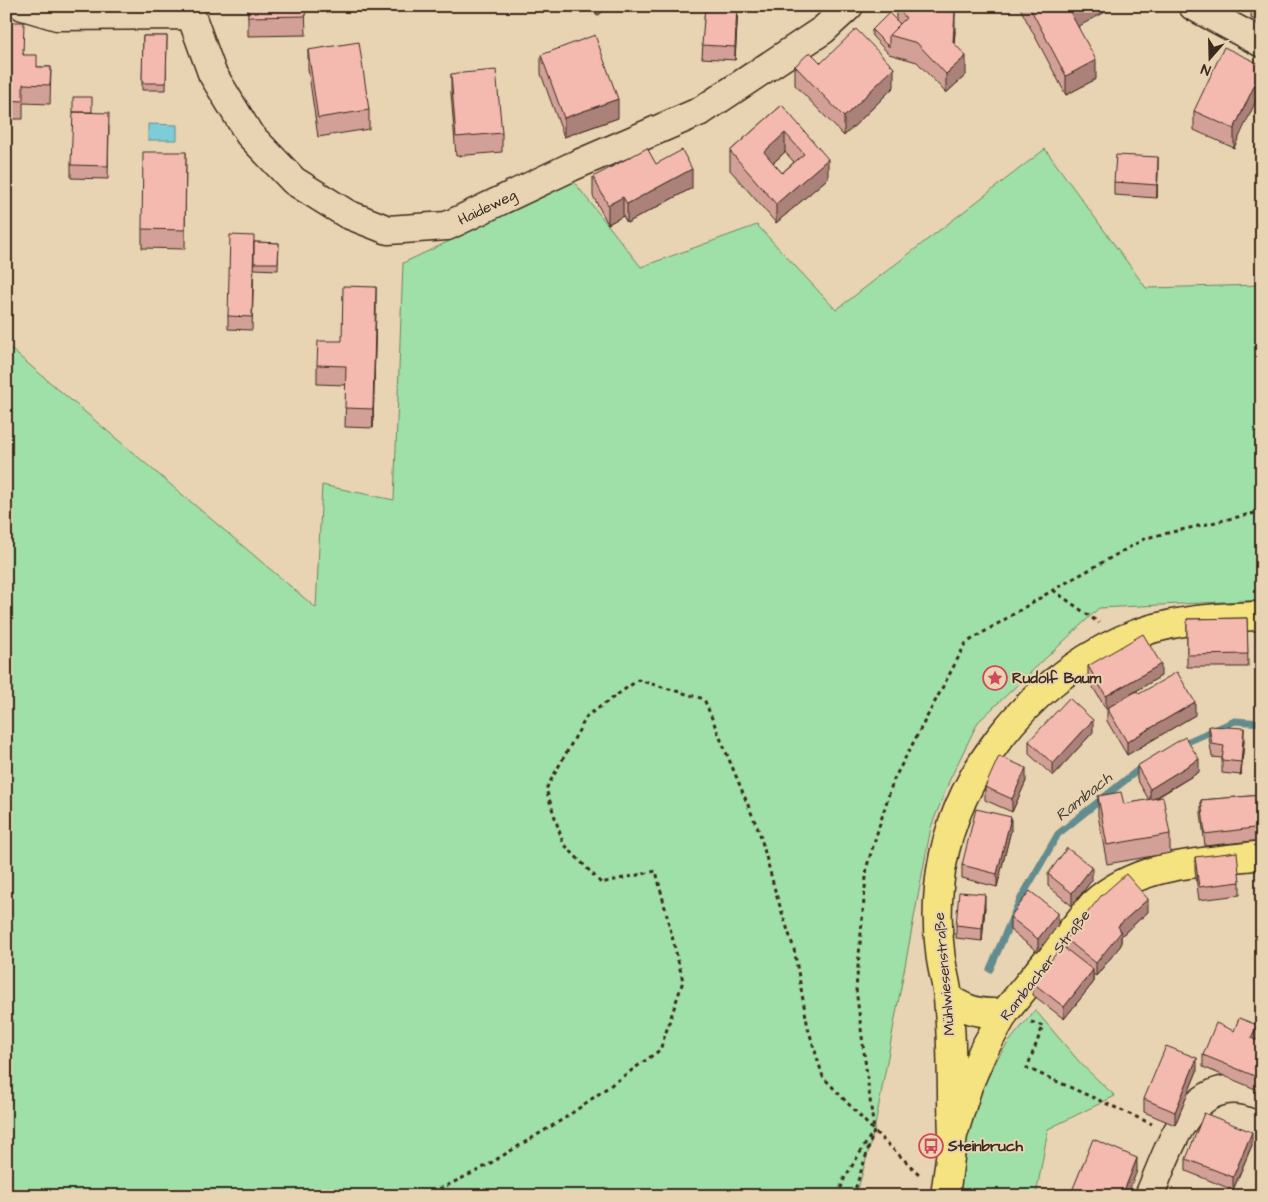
<svg xmlns="http://www.w3.org/2000/svg" width="1268" height="1202" font-family="'Architects Daughter',sans-serif">
	<rect width="100%" height="100%" fill="#e8d3b2"/>
	<filter id="ink" filterUnits="userSpaceOnUse"><feTurbulence type="fractalNoise" baseFrequency=".02" numOctaves="2"/><feDisplacementMap in="SourceGraphic" scale="10" xChannelSelector="R" yChannelSelector="G"/><feConvolveMatrix kernelMatrix="1 2 1 2 8 2 1 2 1" color-interpolation-filters="sRGB"/></filter>
	<g filter="url(#ink)">
		<!-- green -->
		<path fill="#9fdfa8" stroke="#6d8463" d="M1045,149l101,139 116,-3v315l-163,8 -121,114 -28,57 -19,48 -57,304 -18,65h-850v-851l310,263 6,-123 72,15 9,-237 171,-81 67,85 116,-42 79,85z
			M1035,1010l47,55 33,31 -67,33 -12,67h-78c4,-46 15,-92 37,-133 10,-19 27,-36 40,-53z"/>
		<!-- water -->
		<path fill="#7dcdd8" stroke="#638c8e" d="M148,124l29,1v15h-29z"/>
		<g fill="none" stroke-linecap="round" stroke-linejoin="round">
			<!-- stream -->
			<path stroke="#638c8e" stroke-width="7" d="M1180,745l55,-24 27,2
				M990,969l30,-69 38,-66 85,-68"/>
			<!-- minor casing -->
			<g stroke="#3b2a1e" stroke-width="31">
				<path id="minor" d="M23,6l34,10 134,-1
					M190,6l1,9 21,58 37,61 45,47 53,33 41,16 59,-4 124,-59 130,-56 122,-81 26,-24
					M1193,6l69,37
					M1149,1196c21,-48 42,-130 113,-100"/>
			</g>
			<!-- major casing -->
			<g stroke="#3b2a1e" stroke-width="31">
				<path id="major" d="M948,998c19,13 35,17 57,14
					M953,1135c-2,-45 0,-91 -5,-136 -1,-16 -7,-32 -8,-48 -3,-22 -3,-43 -1,-64 10,-107 87,-203 182,-247 44,-20 94,-23 141,-24
					M945,1196l8,-61 15,-49 15,-35 22,-39 88,-108c46,-42 110,-41 169,-49"/>
			</g>
			<!-- path -->
			<path stroke="#3b2a1e" stroke-width="3" stroke-dasharray="4 4" stroke-linecap="butt" d="M1053,590l46,33
				M1031,1022l12,4 -16,42 125,56
				M425,1196l54,-26 86,-52 95,-68 23,-69 -27,-110 -55,12 -38,-40 -17,-54 41,-73 51,-36 66,19 56,135 16,60 18,55 14,79 15,49 51,54 47,45
				M838,1196l6,-17 27,-44
				M853,1196l21,-65 -18,-142 11,-123 26,-85 73,-138 87,-53 93,-52 109,-25 7,2"/>
			<!-- minor -->
			<use href="#minor" stroke="#e8d3b2" stroke-width="28"/>
			<!-- major -->
			<use href="#major" stroke="#f5e381" stroke-width="28"/>
		</g>
		<!-- wall -->
		<path fill="#d2a096" stroke="#3b2a1e" fill-rule="evenodd" d="M248,6h57l1,29 -58,1z
			M589,6h21l-13,10z
			M705,6h33l-3,54 -33,-2z
			M1021,6h88v4l-31,16 18,53 -30,16 -45,-85z
			M1251,6h11v18l-11,-6z
			M896,7l59,24 -1,13 12,31 -20,18 -29,-31 -28,-8 -17,-18v-6l24,-10z
			M6,22l18,33 13,12h14l-1,37 -27,-1v16h-17z
			M143,36h24l-1,54h-24z
			M308,50l61,60v19l-51,8 -10,-69z
			M541,55l77,63 -54,19 -23,-63z
			M821,63l73,24 -50,49 -49,-51v-19z
			M1262,65l-28,83 -40,-18v-19z
			M451,74l51,59v19l-46,4 -5,-63z
			M782,105l46,73 -52,45 -46,-53v-19zM785,152l9,10 -12,11 -9,-10z
			M92,112l17,14 -1,53 -37,-1v-13z
			M1262,123v18l-2,-1v-13z
			M186,152l-1,97 -43,-1v-19z
			M656,164l36,24 -65,35 -4,-7 -15,8 -15,-28v-19z
			M1158,170l-1,28 -43,-3v-13z
			M254,242l25,1 -1,27 -24,-1v-6l-2,67 -24,-1v-13z
			M376,306l-3,122 -28,-1 1,-42 -29,-1v-19l25,-24z
			M1247,618l1,49h-61v-48z
			M1088,666l73,10 -55,33 -18,-30z
			M1139,694l56,21 -68,40 -20,-34v-13z
			M1209,726l35,15 -3,34 -19,-2v-15l-10,-1 -3,-19z
			M1262,727v48h-4v-13z
			M1093,732l-40,44 -24,-22v-13z
			M1137,766l62,6 -44,27 15,35v19l-63,11 -9,-49v-19l26,8 25,-4 -12,-21z
			M1026,781l-14,31 -27,-12v-13z
			M1262,795v45l-57,6 -4,-33v-13z
			M1011,830l-14,57 -35,-9v-13z
			M1195,857l45,25v13l-41,5 -4,-30z
			M1048,874l44,6 -20,26 -24,-20z
			M985,907l-3,34 -26,-3v-13z
			M1148,912l-27,24v9l-25,31 -3,-2v9l-29,36 -31,-24v-12l33,-34v-10z
			M1010,917l48,8 -20,27 -28,-22z
			M1234,1031l23,7 -1,2 6,3v43l-2,5 -57,-24v-12z
			M1197,1071l-22,54 -31,-13v-13z
			M1252,1145l-19,45 -47,-19v-12z"/>
		<!-- shaded-wall -->
		<path fill="#ab827a" stroke="#3b2a1e" d="M597,6h13l-13,10z
			M737,6h1l-3,54v-13z
			M1081,6h28v4l-39,21v-19z
			M955,12v19l-2,30v-19z
			M966,56v19l-20,18v-19z
			M1096,60v19l-30,16v-19z
			M894,68v19l-50,49v-19z
			M1262,69v19l-28,60v-19z
			M618,99v19l-54,19v-19z
			M785,133v19l-21,19v-19z
			M1158,157v13l-1,28v-13z
			M828,159v19l-52,45v-19z
			M692,169v19l-65,35v-19z
			M623,197v19l-15,8v-19z
			M376,287v19l-3,122v-19z
			M1161,664v12l-55,33v-13z
			M1195,702v13l-68,40v-13z
			M1093,720v12l-40,44v-12z
			M1244,728v13l-3,34v-13z
			M1199,759v13l-49,29v-12z
			M1026,768v13l-14,31v-13z
			M1011,817v13l-14,57v-13z
			M1092,867v13l-20,26v-13z
			M985,894v13l-3,34v-13z
			M1148,899v13l-27,24v9l-25,31v-13l22,-37z
			M1058,913v12l-20,27v-13z
			M1093,970v13l-29,36v-12z
			M1257,1025v13l-6,13v-13z
			M1197,1058v13l-22,54v-13z
			M1262,1073v13l-2,5v-13z
			M1252,1132v13l-19,45v-13z
			M1137,1158v13l-10,25h-5z"/>
		<!-- building -->
		<path fill="#f4baaf" stroke="#3b2a1e" fill-rule="evenodd" d="M248,6h57l1,10 -58,1z
			M705,6h32l-2,41 -33,-2z
			M1029,6h52l-11,6 26,48 -30,16z
			M896,7l59,5 -2,30 13,14 -20,18 -29,-31 -28,-8 17,-17z
			M889,13l11,11 -11,11v12l-17,-17z
			M6,22h18l-1,33h14v12h14l-1,18 -27,-1v17l-17,-1z
			M856,29l38,39 -50,49 -49,-51 15,-14 11,11z
			M595,35l23,64 -54,19 -23,-63z
			M143,36h24l-1,47h-24z
			M359,42l10,68 -51,8 -10,-68z
			M1224,47l38,18v4l-28,60 -40,-18z
			M496,70l6,63 -46,4 -5,-63z
			M73,97h19v15h-19z
			M782,105l46,54 -52,45 -46,-53zM785,133l19,21 -22,19 -18,-21z
			M73,112l36,1 -1,53 -37,-1z
			M647,148l9,16 26,-14 10,19 -65,35 -4,-7 -15,8 -15,-28z
			M143,152h43l-1,78 -43,-1z
			M1116,155l42,2 -1,28 -43,-3z
			M230,235l24,1 -2,81 -24,-1z
			M254,242l25,1 -1,20h-24z
			M343,286l33,1 -3,122 -28,-1 1,-42 -29,-1 1,-24h24z
			M1247,618l1,36 -61,1v-36z
			M1143,634l18,30 -55,32 -18,-30z
			M1177,672l18,30 -68,40 -20,-34 30,-17 2,3z
			M1069,698l24,22 -40,44 -24,-23z
			M1209,726l35,2 -3,34 -19,-2 2,-14 -12,-2z
			M1259,727h3v35h-4z
			M1185,737l14,22 -49,30 -13,-23z
			M999,756l27,12 -14,31 -27,-12z
			M1121,792l3,12 39,-7 7,37 -63,11 -9,-49z
			M1262,795v32l-57,7 -4,-34z
			M976,809l35,8 -14,57 -35,-9z
			M1067,848l25,19 -20,26 -24,-19z
			M1237,852l3,30 -41,5 -4,-30z
			M1126,874l22,25 -30,27 3,6 -25,31 -30,-24 35,-43z
			M1030,891l28,22 -20,26 -28,-22z
			M959,892l26,2 -3,34 -26,-3z
			M1062,946l31,24 -29,37 -31,-24z
			M1239,1018l18,7 -6,13 11,5v30l-2,5 -57,-23 13,-32 18,8z
			M1166,1046l31,12 -22,54 -31,-13z
			M1204,1113l48,19 -19,45 -47,-18z
			M1093,1139l44,19 -15,38h-52z"/>
	</g>
	<!-- icons -->
	<defs>
		<g id="sight-ring" transform="scale(1.25)"><circle r="9.5" fill="#e8d3b2" stroke="#d1495b" stroke-width="1.5"/><path d="M0-6L1.8-2.2L6-1.7L2.9 1.2L3.7 5.4L0 3.3L-3.7 5.4L-2.9 1.2L-6-1.7L-1.8-2.2Z" fill="#d1495b"/></g>
		<g id="bus-ring" transform="scale(1.25)"><circle r="9.5" fill="#e8d3b2" stroke="#d1495b" stroke-width="1.5"/><path d="M-5-6H5V4H4V6H2V4H-2V6H-4V4H-5ZM-3.5-4V0h7V-4ZM-3.5 1.2v1.5H-2V1.2ZM2 1.2v1.5H3.5V1.2Z" fill="#d1495b"/></g>
	</defs>
	<g fill-rule="evenodd">
		<use href="#sight-ring" x="995" y="678"/>
		<use href="#bus-ring" x="931" y="1146"/>
	</g>
	<g text-anchor="middle" stroke-width="4" stroke-linejoin="round" paint-order="stroke">
		<!-- street labels -->
		<g font-size="15" fill="#3b2a1e" stroke="#e8d3b2">
			<text transform="translate(487 207) rotate(-26)" y="5">Haideweg</text>
			<text transform="translate(1045 965) rotate(-52)" y="5">Rambacher Straße</text>
			<text transform="translate(944 974) rotate(-95)" y="5">Mühlwiesenstraße</text>
		</g>
		<!-- poi labels -->
		<g font-size="15" font-weight="bold" fill="#3b2a1e" stroke="#e8d3b2" text-anchor="start">
			<text x="1012" y="683">Rudolf Baum</text>
			<text x="948" y="1151">Steinbruch</text>
		</g>
		<!-- water labels -->
		<g font-size="16" font-style="italic" fill="#45423a" stroke="#e8d3b2">
			<text transform="translate(1083 796) rotate(-39)" y="6">Rambach</text>
		</g>
	</g>
	<!-- margin -->
	<rect width="1268" height="1202" fill="none" stroke="#e8d3b2" stroke-width="25"/>
	<rect x="12" y="12" width="1243" height="1177" fill="none" stroke="#3b2a1e" stroke-width="2" filter="url(#ink)"/>
	<!-- north arrow -->
	<g transform="translate(1210 58) rotate(200)" stroke="#e8d3b2" stroke-width="4" paint-order="stroke">
	<path d="M0-4L9 19L0 12L-9 19Z" fill="#3b2a1e"/>
	<text y="-8" font-size="14" font-weight="bold" text-anchor="middle" fill="#3b2a1e">N</text>
	</g>
</svg>
